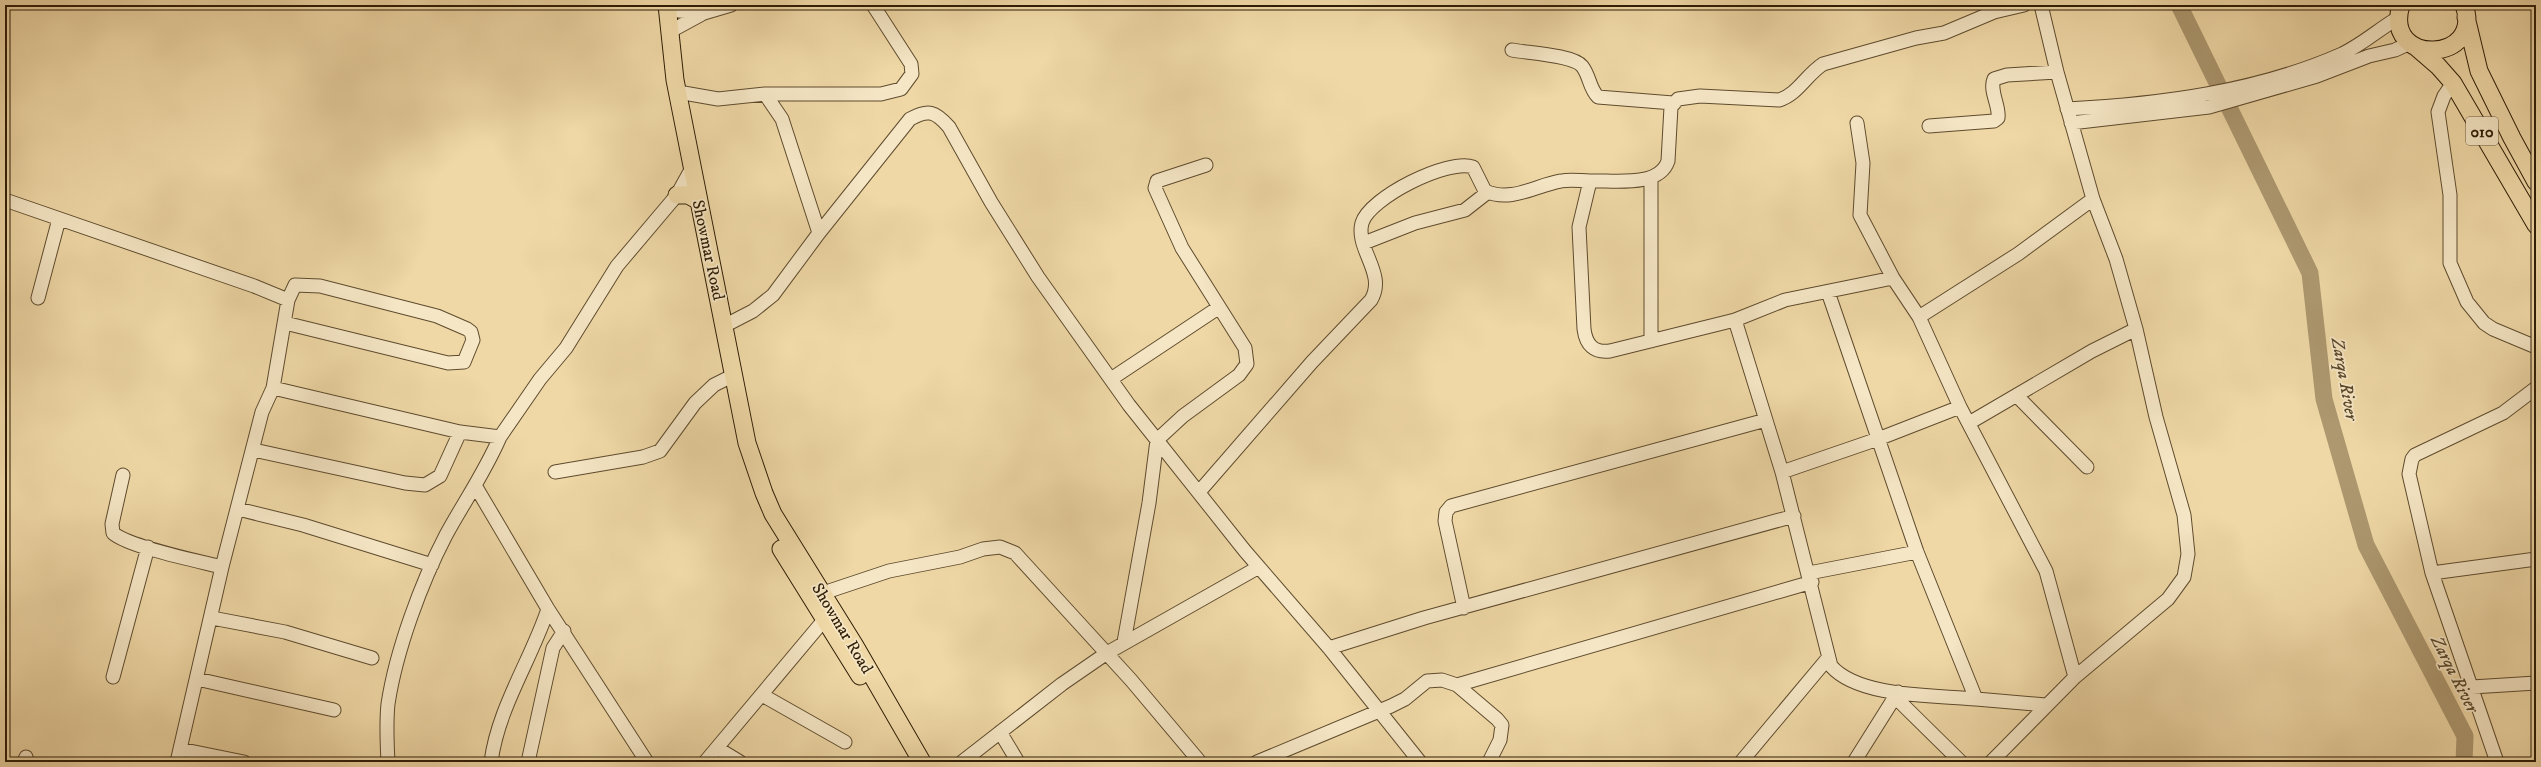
<svg xmlns="http://www.w3.org/2000/svg" width="2541" height="767" font-family="'IM FELL DW Pica',serif">
	<rect width="100%" height="100%" fill="#efd8a6"/>
	<filter id="stains"><feTurbulence type="fractalNoise" baseFrequency=".005" numOctaves="4"/><feColorMatrix values="0 0 0 0 .2 0 0 0 0 .09 0 0 0 0 .02 0 0 0 .5 -.17"/></filter>
	<radialGradient id="worn" r=".72"><stop offset=".6" stop-color="#630" stop-opacity="0"/><stop offset="1" stop-color="#630" stop-opacity=".3"/></radialGradient>
	<g fill="none" stroke-linecap="round" stroke-linejoin="round">
		<!-- river -->
		<path stroke="#ad9870" stroke-width="17" d="M2179,5l131,268 14,126 42,146 99,191 -1,26"/>
		<!-- minor casing -->
		<g stroke="#5e4b2e" stroke-width="15">
			<path id="minor" d="M667,10l37,3
				M669,32l35,-19 27,-8
				M1512,50c16,3 61,5 70,16 8,10 7,22 16,31l75,6
				M2453,83l-9,13 -6,16 12,83v68l17,39 17,21 9,6 43,18
				M678,92l40,7 47,-5 17,25 37,114
				M765,94h116l20,-5 11,-15 -1,-10 -38,-59
				M2067,109c93,-5 189,-17 275,-55 21,-10 37,-25 56,-36
				M1857,123l6,40 -3,52 33,63 26,39 41,90
				M2071,123l138,-16 108,-31 52,-20 26,-6 15,-7
				M1929,126l65,-5 4,-3c2,-12 -9,-27 -4,-39l13,-4 50,-3
				M1651,178v163
				M5,200l249,86 34,14 -15,88
				M1364,243l51,-20 50,-13 23,-18
				M1828,292l89,260 59,147 70,6
				M38,298l21,-79
				M1919,317l99,-63 75,-55
				M1735,320l-125,31c-16,2 -24,-6 -26,-22l-5,-102 11,-46c23,-1 69,7 78,-20l3,-54 7,-8 22,-3 79,4c19,-6 27,-25 44,-36l93,-26 28,-5 50,-21 30,-7
				M285,323l163,40 16,-1 9,-22 -2,-8 -4,-3 -30,-13 -117,-30 -25,-1 -7,15
				M724,326l29,-15 20,-16 46,-62 91,-114c18,-10 25,-8 39,8l42,75 47,75 91,128 116,146 84,97 91,114
				M1111,379l107,-71
				M2017,396l70,71
				M1969,423l123,-72 44,-22
				M254,450l151,33 20,2 15,-9 20,-44
				M555,472l88,-15 17,-6 35,-48 19,-18 20,-10
				M1782,472l-47,-152 50,-20 108,-22
				M123,475l-11,49 1,9c16,14 85,28 109,34
				M476,487l72,122 99,153
				M1199,492l113,-130 59,-62c16,-26 -16,-51 -9,-77 7,-25 86,-65 111,-56l12,24c27,12 51,-6 76,-10 10,-2 20,0 29,0
				M238,509l65,16 129,40
				M1809,573l108,-21
				M2432,573l104,-14
				M823,593l66,-22 71,-14 23,-8 17,-2 15,6 116,127 69,82
				M1464,608l-19,-87 1,-9 5,-6 315,-86
				M212,618l73,14 87,26
				M1124,642l25,-139 8,-63 26,-24 56,-41 8,-11 -2,-16 -63,-100 -27,-60 2,-7 49,-16
				M1329,648l95,-30 370,-102
				M113,677l35,-130
				M197,679l137,31
				M1457,685l355,-103
				M2472,687l64,-4
				M762,695l83,47
				M1895,697l66,65
				M1976,699c-40,-4 -117,-1 -145,-33l-49,-194 96,-33 82,-32 86,164 29,106
				M1000,732l18,30
				M717,748l23,14
				M180,749l64,13
				M24,762l2,-5
				M177,762l45,-195 40,-155 11,-24 187,44 40,5 40,-58 26,-31 51,-82 60,-71 15,-27
				M388,762c-1,-19 -2,-39 0,-58 8,-53 33,-121 58,-169 18,-33 39,-63 54,-98
				M491,762c7,-54 40,-102 57,-153
				M528,762l25,-114 11,-17
				M705,762l119,-142 8,-6
				M962,762l100,-78 45,-31 152,-86
				M1257,762l134,-56 14,-7 22,-18 15,-1 15,5 40,34 5,6 -2,15 -11,22
				M1741,762l87,-104
				M1854,762l44,-70
				M1991,762l84,-85 93,-78 16,-22 4,-23 -4,-39 -28,-98 -20,-88 -20,-70 -23,-60 -36,-127 -16,-67
				M2497,762l-65,-189 -23,-99 3,-15 3,-4 88,-42 33,-25"/>
		</g>
		<!-- major casing -->
		<g stroke="#2e1c06" stroke-width="19">
			<path id="major" d="M667,5l8,75 72,363 17,50 9,21 82,132 67,116
				M2401,5c-19,62 84,58 63,0
				M2466,17l13,54 33,67 24,44
				M2416,47l22,19 15,17 83,142
				M677,195h11l11,6
				M781,549l79,127"/>
		</g>
		<!-- minor -->
		<use href="#minor" stroke="#f5e6c5" stroke-width="13"/>
		<!-- major -->
		<use href="#major" stroke="#efd8a6" stroke-width="17"/>
	</g>
	<g text-anchor="middle" stroke-width="3.5" stroke-linejoin="round" paint-order="stroke">
		<!-- shield labels -->
		<rect fill="#f5e6c5" stroke="#6a593f" stroke-width="1" x="2466" y="117" width="32" height="28" rx="3"/>
		<g font-size="16" font-weight="bold" fill="#2e1c06">
			<text x="2482" y="137">010</text>
		</g>
		<!-- street labels -->
		<g font-size="17" fill="#2e1c06" stroke="#f5e6c5">
			<text transform="translate(709 250) rotate(78)" y="6">Showmar Road</text>
			<text transform="translate(843 628) rotate(59)" y="6">Showmar Road</text>
		</g>
		<!-- water labels -->
		<g font-size="18" font-style="italic" fill="#5a472b" stroke="#f5e6c5">
			<text transform="translate(2345 379) rotate(80)" y="6">Zarqa River</text>
			<text transform="translate(2455 674) rotate(63)" y="6">Zarqa River</text>
		</g>
	</g>
	<!-- margin -->
	<rect width="2541" height="767" fill="none" stroke="#efd8a6" stroke-width="20"/>
	<rect x="6" y="6" width="2529" height="755" fill="none" stroke="#2e1c06" stroke-width="2"/>
	<rect x="10" y="10" width="2521" height="747" fill="none" stroke="#2e1c06"/>
	<rect width="100%" height="100%" filter="url(#stains)"/>
	<rect width="100%" height="100%" fill="url(#worn)"/>
</svg>
